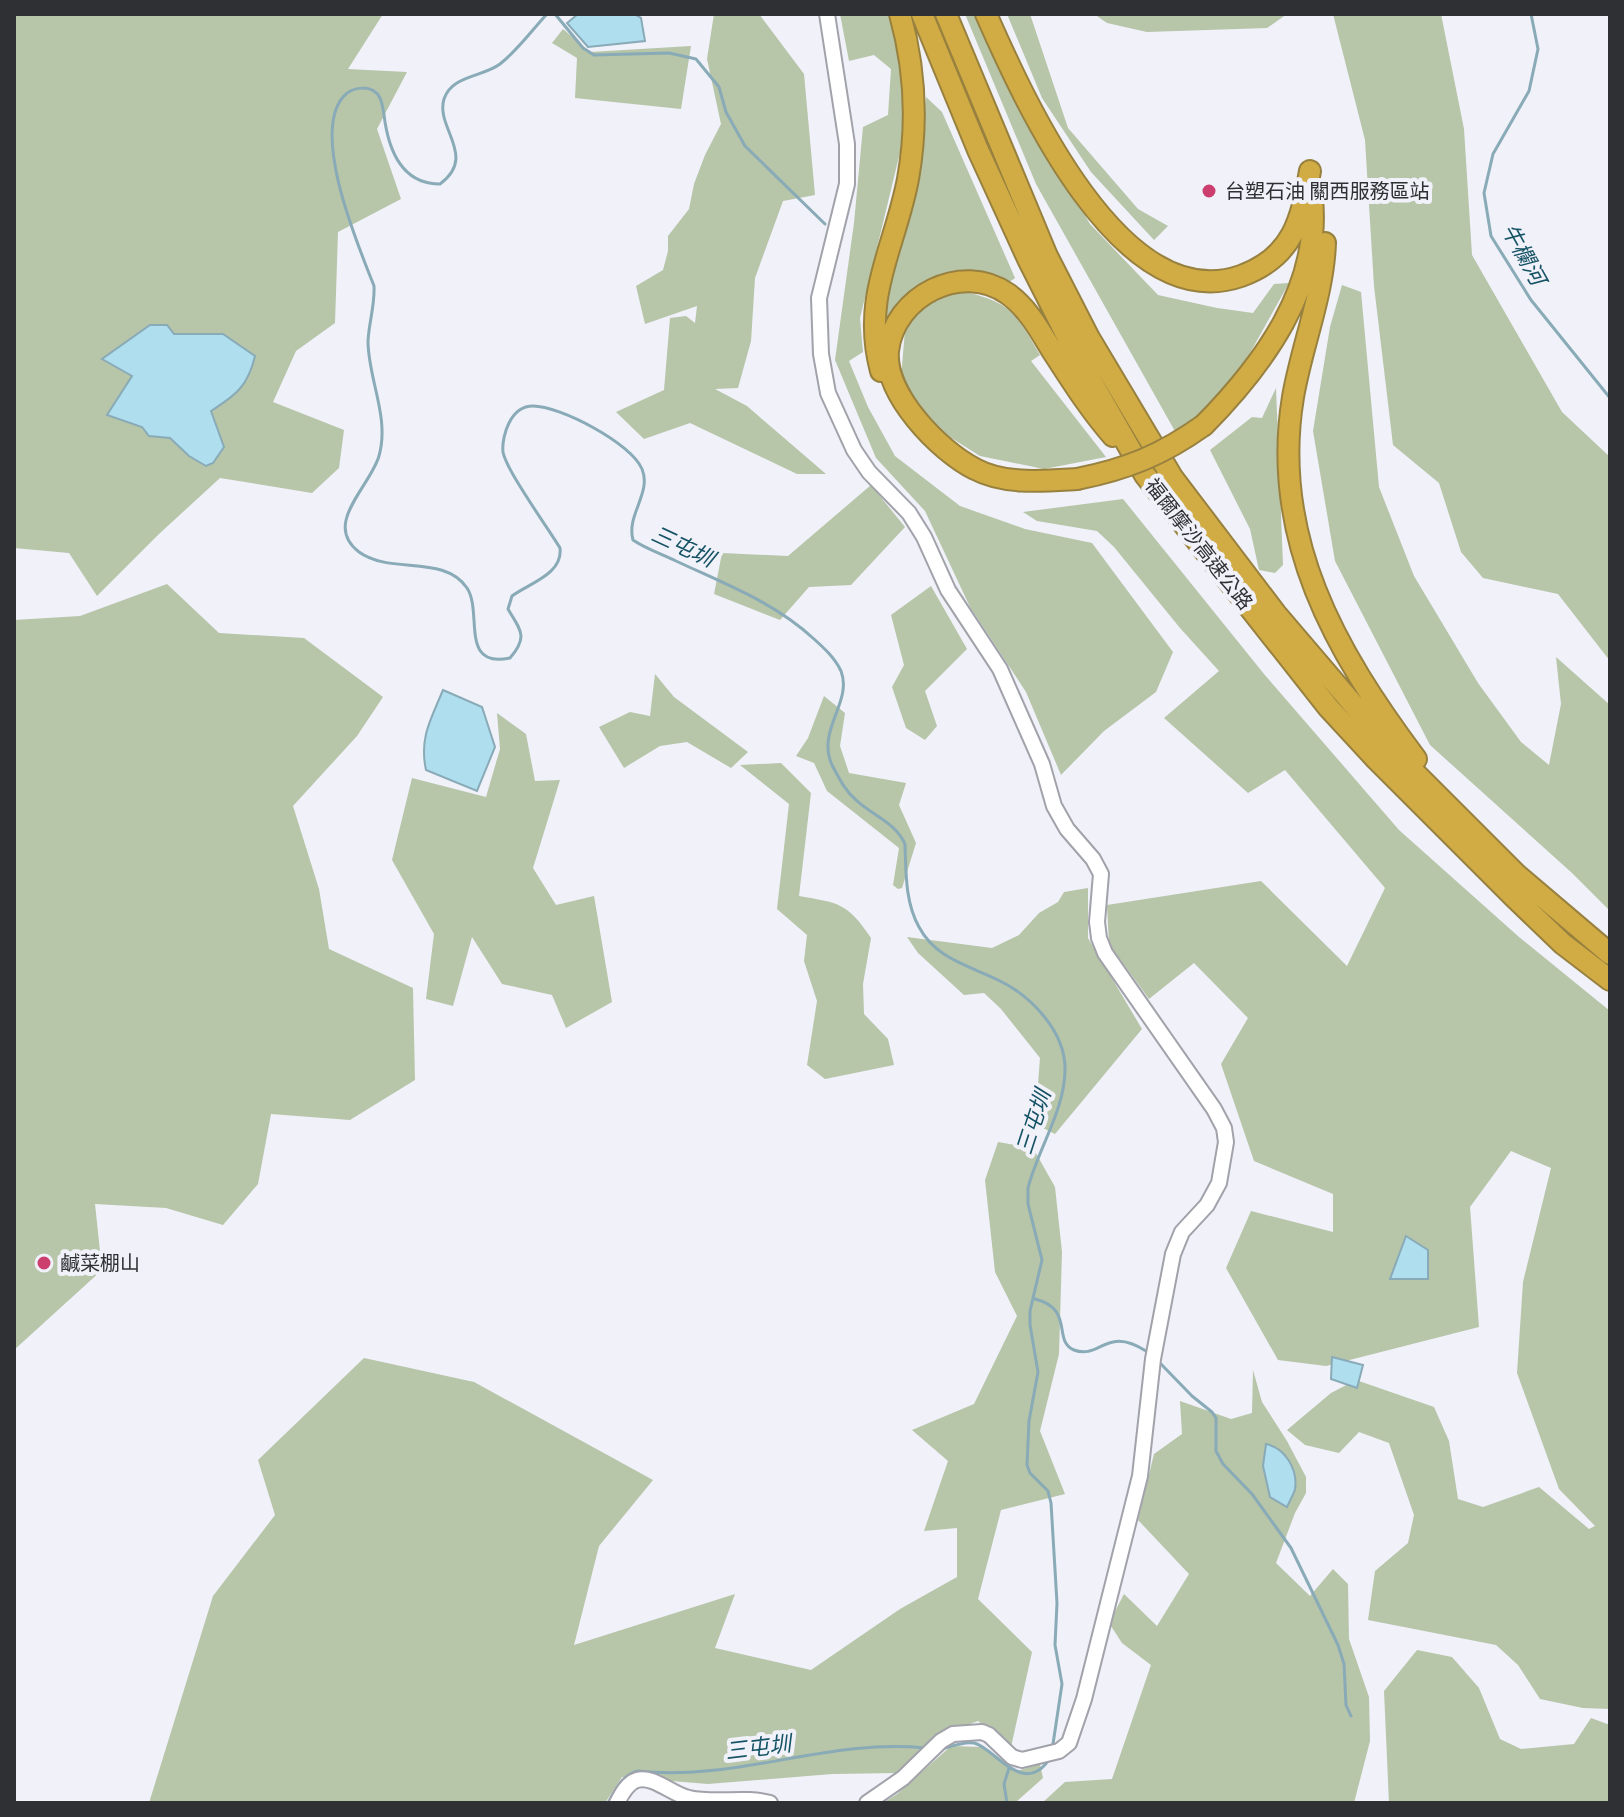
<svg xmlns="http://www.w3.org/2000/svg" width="1624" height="1817" font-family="'Roboto Condensed','Noto Sans TC',sans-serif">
	<rect width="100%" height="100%" fill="#f0f1f9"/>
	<!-- green -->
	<path fill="#b7c5a9" d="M14,14h369l-35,55 59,3 -30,57 24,70 -63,33 -3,91 -39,28 -23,51 71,28 -5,38 -27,25 -92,-15 -61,56 -62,62 -28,-43 -55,-5z
		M714,14h45l45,60 11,121 -32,6 -28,77 -4,63 -13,47 -23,1 32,17 79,68h-29l-107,-51 -46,16 -28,-27 48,-22 6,-72 16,-2 9,7 2,-17 -52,18 -9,-38 27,-16 5,-19v-15l21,-27 5,-25 11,-29 16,-31 -14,-65z
		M840,14h51l14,56 -2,70 -43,178 3,34 -14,9 19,46 27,49 65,50 65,23 67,14 81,109 -17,40 -52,39 -43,44 -35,-83 -56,-85 -45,-96 -49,-53 -41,-98 19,-137 9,-96 25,-12 3,-46 -17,-14 -25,6z
		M965,14h10l26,59 89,151 68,71 59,13 36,5 21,-29 15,-1 -63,113 -50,37 -140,-249z
		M1007,14h23l38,114 70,81 30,17 -14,14 -63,-68 -49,-74z
		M1094,14h193l-20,14 -120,4 -40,-9z
		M1333,14h108l23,115 8,126 90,157 48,45v204l-52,-67 -75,-16 -22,-26 -22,-69 -46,-38 -19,-159 -9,-146z
		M563,29l27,23 101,-6 -10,63 -106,-11 2,-40 -25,-15z
		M926,97l16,15 73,166 -7,5 -63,-10 -24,13 -38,56 3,-42 29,-107z
		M1342,285l19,7 18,195 35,89 64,107 43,59 28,23 12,-61 -5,-47 54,48v206l-38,-38 -142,-128 -95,-184 -22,-130 17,-104z
		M962,291c50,12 53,21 78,64l-9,6 75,96 -62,12 -64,-13 -43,-27 -36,-51 4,-48 18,-28z
		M1276,388l7,177 -8,8 -16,-3 -9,-41 -40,-79 42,-33 10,1z
		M871,485l34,42 -54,58 -42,2 -29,33 -66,-26 8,-41 66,3z
		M1123,499l141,175 135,156 120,107 91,74v698l-27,-1 -43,-9 -22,-34 -22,-20 -128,-25 7,-49 33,-28 6,-28 -25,-72 -30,-11 -20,21 -34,-8 -18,-15 44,-37 25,-13 78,27 15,34 9,58 25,8 56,-20 50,42 6,-3 -36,-37 -42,-116 6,-91 28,-114 -40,-17 -41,56 9,120 -153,39 -48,-6 -52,-92 25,-57 82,21v-38l-79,-33 -33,-97 27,-46 -54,-55 -45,36 -40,-55 -2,-39 154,-24 86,85 38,-78 -100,-118 -37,23 -84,-75 55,-47 -39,-43 -66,-81 -17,-16 -60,-10 -14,-9z
		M167,584l52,49 85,5 79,59 -26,39 -64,70 26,83 10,60 84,39 2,92 -65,40 -79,-6 -13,70 -35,41 -57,-17 -71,-4 7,66 -88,80v-730l66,-4z
		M931,586l36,63 -42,42 12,35 -12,14 -19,-12 -14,-41 12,-22 -13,-50z
		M655,674l19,23 74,55 -17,16 -44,-26 -27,4 -36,22 -25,-41 31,-15 20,4z
		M824,696l21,17 -5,33 9,27 57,10 -7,22 17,38 -14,45 -4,1 -5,-4 6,-37 -72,-57 -13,-28 -18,-7 12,-18z
		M497,713l29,21 9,47 25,-1 -27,88 23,37 38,-9 18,106 -46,26 -14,-33 -50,-11 -30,-47 -19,69 -27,-7 8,-65 -42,-74 20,-82 74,19 14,-48z
		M781,763l30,30 -12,103c39,7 48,6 72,42l-8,46 1,30 24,25 6,26 -69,14 -18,-14 10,-64 -13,-40 3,-26 -30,-26 12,-105 -49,-39z
		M1088,888v50l54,91 -87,105 -20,-10 5,-66 -39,-49 -17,-16 -20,2 -46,-42 -11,-16 85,11 27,-13 20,-22 19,-11 6,-10z
		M998,1142l35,6 22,39 7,65 -3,102 -19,77 25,63 -64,16 -23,89 54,53 -21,95 -33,-26 -42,16 -37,36 -67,1 -124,10 -86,-7 -17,26h-456l64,-207 62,-81 -17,-55 106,-102 110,24 179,98 -54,66 -25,99 161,-51 -20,54 96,22 89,-61 57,-32v-49l-33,3 24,-70 -36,-31 62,-26 43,-88 -22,-44 -10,-92z
		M1253,1370l9,32 25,39 19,36v16l-11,20 -19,50 34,33 23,-27 15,15 1,55 20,58 1,44 -16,62h-312l23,-21 47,-3 39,-114 -29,-22 -13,-20 15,-29 33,32 32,-52 -51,-54 16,-66 28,-20 -2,-33 51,18 21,-6z
		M1417,1650l35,7 27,31 21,51 21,10 53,-5 17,-26 19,7v78h-221l-5,-112z
		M951,1746l31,1 35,24 23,-7 3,14 -28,25h-132l14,-9z"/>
	<!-- water -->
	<path fill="#afdeef" stroke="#89aab7" stroke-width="2" d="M578,14h56l7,4 4,23 -57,6 -21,-24z
		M150,325h17l7,9h49l32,22c-7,30 -19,39 -44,55l13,36 -11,16 -7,3 -17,-10 -19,-18 -21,-2 -7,-9 -35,-12 25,-39 -30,-17z
		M443,690l39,17 13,40 -18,44 -51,-21c-7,-32 5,-51 17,-80z
		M1406,1236l22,14v29h-38z
		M1332,1357l31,8 -6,23 -26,-9z
		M1266,1444c19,4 32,25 29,45 -1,5 -6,13 -8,18l-17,-10 -7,-31z"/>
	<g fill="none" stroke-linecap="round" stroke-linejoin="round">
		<!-- stream -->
		<path stroke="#89aab7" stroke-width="3" d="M547,14c-15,16 -29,36 -47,50 -17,13 -48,11 -56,35 -9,29 34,57 -4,85 -37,0 -50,-31 -55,-62 -1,-8 -2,-17 -5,-24 -7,-14 -28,-12 -37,-1 -32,38 15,148 31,189 1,19 -5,36 -6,55 0,38 22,76 11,115 -9,31 -57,68 -20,96 32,23 85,2 108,36 16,24 -8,81 43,70 19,-22 10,-28 -2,-49l4,-13c18,-13 51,-22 48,-48 -12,-20 -54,-78 -57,-96 -1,-9 2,-21 6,-29 5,-10 13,-17 24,-17 27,0 98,37 109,63 10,24 -16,46 -9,71 13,9 29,14 43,21 49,23 98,41 138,78 10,9 21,19 27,32 12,31 -25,59 -9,94 7,13 13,26 24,35 17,16 39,22 49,44 1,28 0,58 14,83 17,32 49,38 79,53 32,15 66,50 67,87 1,42 -27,81 -37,121v16l14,56 -12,51v14l8,47 -9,49 -2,44 3,8 18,18 3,12 6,100 -2,42 7,39 -9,60
			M555,14l28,34 11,7 75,-2 27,6 23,28 7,25 19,34 80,78
			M1531,14l7,35 -9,42 -36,63 -9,39 7,43 40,64 79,98
			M1035,1299c40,10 17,42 39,51 26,10 32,-25 72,1
			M1160,1363l32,33 20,16 4,6v33l7,13 29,30 39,54 47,97 6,19 2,41 5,11
			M942,1749c10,-3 22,-8 32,-6 20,4 50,56 76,15
			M608,1803c8,-14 14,-28 30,-32 97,11 191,-33 287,-23
			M1007,1803l-3,-19 5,-16"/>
		<!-- tertiary casing -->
		<g stroke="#a1a2aa" stroke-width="18">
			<path id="tertiary" d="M827,14l20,130v40l-28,114 2,56 7,39 26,57 15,22 40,41 15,24 24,53 52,79 42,95 12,42 13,23 26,30 8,15 -4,48 2,16 6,15 109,156 10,19 2,14 -7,41 -12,22 -25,27 -9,22 -20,105 -13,117 -56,223 -15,44 -10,8 -37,9 -10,-3 -23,-22 -7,-3 -29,2 -12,7 -38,37 -36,25
				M617,1803c4,-8 10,-20 20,-23 16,-5 36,15 52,18 27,6 55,-2 81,5"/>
		</g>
		<!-- motorway casing -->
		<g stroke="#98813f" stroke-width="24">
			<path id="motorway" d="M922,14l56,136 50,109 50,99 67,117 183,232 48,52 138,138 49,47 47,36
				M946,14l101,242 42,82 83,139 104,137 117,137 124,124 93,79
				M986,14c38,86 135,304 255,262 52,-19 60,-55 69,-105
				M1325,243c-2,53 -23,102 -32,154 -23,140 42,254 123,362
				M881,371c-20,-74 14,-123 27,-192 10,-56 7,-111 -8,-165
				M1204,425c58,-59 117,-137 108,-226
				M1077,479c-33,2 -72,6 -102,-10 -36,-18 -91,-75 -87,-118 6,-55 74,-90 120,-57 20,14 32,37 45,58 19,29 37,58 60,84"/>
		</g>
		<!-- tertiary -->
		<use href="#tertiary" stroke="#fff" stroke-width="14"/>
		<!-- motorway -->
		<use href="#motorway" stroke="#d1ac45" stroke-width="20"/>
		<!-- motorway-bridge casing -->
		<g stroke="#98813f" stroke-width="24" stroke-linecap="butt">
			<path id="motorway-bridge" d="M1077,479c50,-10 85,-24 127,-54"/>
		</g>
		<!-- motorway-bridge -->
		<use href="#motorway-bridge" stroke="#d1ac45" stroke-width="20"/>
	</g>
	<!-- markers -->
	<g fill="#cb3e6e" stroke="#f0f1f9" stroke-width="3">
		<circle cx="1209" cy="191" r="8"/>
		<circle cx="44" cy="1263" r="8"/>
	</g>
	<g text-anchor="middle" stroke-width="8" stroke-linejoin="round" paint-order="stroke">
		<!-- poi labels -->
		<g font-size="20" fill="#2f3033" stroke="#f0f1f9" text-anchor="start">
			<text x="1225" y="198">台塑石油 關西服務區站</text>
			<text x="60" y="1270">鹹菜棚山</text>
		</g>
		<!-- street labels -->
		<g font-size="20" fill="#2f3033" stroke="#f0f1f9">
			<text transform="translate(1199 544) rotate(52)" y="7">福爾摩沙高速公路</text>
		</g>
		<!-- water labels -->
		<g font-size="22" font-style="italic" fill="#155365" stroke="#f0f1f9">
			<text transform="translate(1524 254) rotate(61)" y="8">牛欄河</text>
			<text transform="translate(683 546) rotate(25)" y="8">三屯圳</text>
			<text transform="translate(1033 1122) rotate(-72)" y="8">三屯圳</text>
			<text transform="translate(758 1747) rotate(-7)" y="8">三屯圳</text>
		</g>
	</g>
	<!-- border -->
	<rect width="1624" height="1817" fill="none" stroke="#2f3033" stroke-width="32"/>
</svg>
